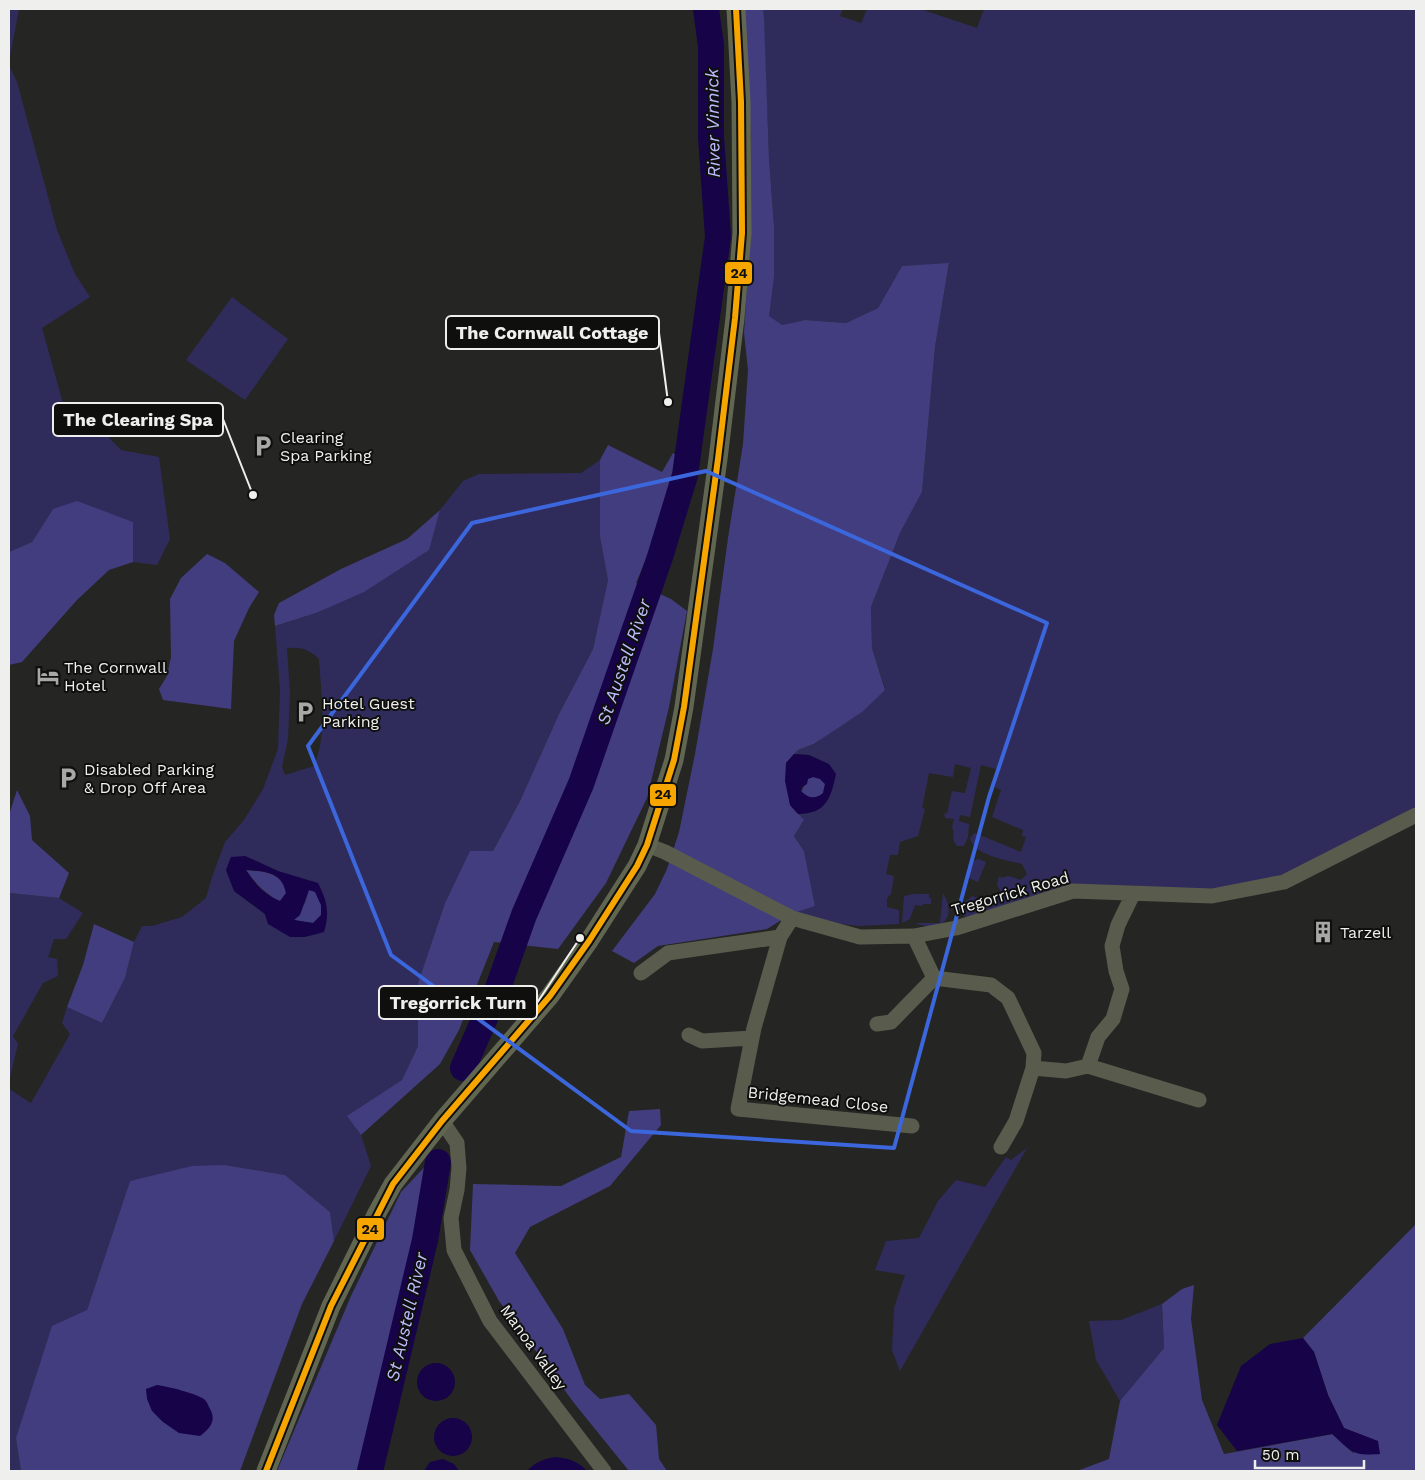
<svg xmlns="http://www.w3.org/2000/svg" width="1425" height="1480" font-family="'Work Sans',sans-serif">
	<rect width="100%" height="100%" fill="#252524"/>
	<!-- green -->
	<path fill="#2f2c5c" fill-rule="evenodd" d="M9,9h10l-10,53z
		M763,9h80l-3,7 21,7 6,-14h53l57,19 7,-19h432v798l-124,65 -29,8 -54,11 -131,-6 -112,32 -3,-2 -1,-5 3,-8 7,-6 16,6 3,-6 8,-2 1,-4 -3,-5 2,-9 3,2 6,-2 13,4 6,-6 -5,-10c-15,-4 -48,-8 -52,-26l5,-5 46,19 5,-15 -4,-1 1,-6 -31,-13 9,-27 -6,-3 5,-17 -19,-5 -11,52 -10,-2 -1,6 10,3 -1,13 -4,9h-7c-7,-9 -1,-12 -5,-18l2,-9 -9,-1 -1,-5 3,1 5,-23 13,2 6,-25 -16,-4 -2,13 -24,-4 -7,35 3,1 -7,27 -18,6 -2,13h-8l-4,19 8,2 -3,18 -4,4v9l12,3v14l-40,2 -35,-4 -33,-8 24,-8 -11,-55 -10,-15 10,-16 -6,-6h6l5,-59 -15,-1 4,-4 17,-6 70,-55 -13,-41 -1,-41 29,-74 22,-41 13,-145 14,-83 -47,2 -24,42 -32,15 -41,-3 -23,5 -14,-9 6,-39v-50l-5,-68z
		M9,65l8,17 40,148 18,44 15,23 -48,31 26,93 27,2 26,27 38,7 11,82 -13,26 -24,-3v-40l-80,-13 -21,33 -23,10z
		M232,297l56,42 -43,61 -59,-40z
		M600,460v77l8,43 -15,69 -34,65 -39,87 -27,50 -23,1 -25,51 -27,80v63l-16,34 -54,36 13,19 10,31 -37,75 -4,-29 -45,-37 -60,-10 -95,16 -43,129 -71,128 5,33h-12v-382l22,14 39,-69 -8,-11 5,-16 35,16 23,-45 9,-36 8,-16h10l30,-9 24,-19 6,-21 13,-35 19,-22 19,-31 15,-40 2,-59 -5,-64 41,-13 112,-63 12,-40 23,-29 16,-7 102,-1zM287,648c14,-1 22,1 32,11 2,35 9,74 -5,107l-29,9 -3,-8 6,-28 2,-45zM245,856l33,15 -10,53 -3,-10 -31,-23z
		M979,859l7,3 -8,20 -9,-4 -3,-7 5,-1 -3,-5 4,-4z
		M9,893l50,5 24,15 -17,26h-12l-6,18 9,2 1,17 -15,7 -30,53 5,8 -9,38z
		M943,893c15,26 -2,40 -28,30h25z
		M914,894h15v4h2v6h-8l-1,2 -7,-1 -5,14 -8,4 2,-27z
		M1027,1148l-127,223 -8,-21 2,-42 11,-33 -30,-5 11,-29 33,-3 19,-37 18,-21 29,7 21,-30 5,3z
		M1162,1304l2,44 -44,53 -24,-41 -7,-39 32,-1z"/>
	<!-- forest -->
	<path fill="#423d7e" d="M743,9h20l1,10 5,140 5,68v50l-5,39 13,9 23,-5 41,3 32,-15 24,-42 47,-3 -14,84 -13,145 -22,41 -29,74 1,41 13,42 -23,22 -48,32 -16,6 -12,13 4,42 14,15 -10,16 10,15 11,55 -24,8 -24,15 -109,17 -24,17 -22,-12 43,-57 12,-25 12,-37 16,-78 18,-105 15,-111 15,-94 5,-74 -4,-37 7,-113v-82z
		M608,445l54,27 11,-19 8,5 -12,46 -33,79 35,16 16,12 -18,96 -22,91 -41,85 -48,66 -64,-7 -35,88 -19,34 -79,71 -14,-19 55,-36 16,-34v-63l27,-80 25,-52h23l27,-50 39,-87 34,-65 15,-69 -8,-43v-77z
		M77,501l56,21v40l-24,8 -32,30 -55,62 -13,3v-113l23,-10 21,-33z
		M440,510l-11,40 -65,42 -48,21 -41,13 -1,-11 5,-12 62,-34 66,-30z
		M207,554l18,9 34,29 -10,16 -15,33 -3,68 -68,-9 -4,-11 8,-13 4,-19 -1,-58 11,-21z
		M813,777l7,2 5,5 -2,9c-8,8 -15,5 -22,-1l7,-13z
		M17,790l13,26 2,24 37,33 -10,25 -50,-5v-78z
		M246,870c18,2 36,1 40,23l-6,8c-15,-7 -24,-17 -34,-31z
		M309,890l6,1 6,14v10l-7,8 -21,-3 12,-17z
		M94,924l40,18 -9,36 -23,45 -35,-16 16,-42z
		M660,1109l1,16 -51,61 -80,41 -15,26 48,76 22,56 15,14 29,-5 27,31 3,34 8,12h-38l-55,-68 -75,-102 -29,-51 3,-66 88,2 60,-29 8,-46z
		M432,1159l-13,81 -55,231h-87l74,-175 50,-104z
		M225,1165l60,10 45,37 4,29 -32,63 -62,167h-219l-5,-33 36,-112 35,-16 43,-129 62,-15z
		M1416,1224v247h-339l32,-12 11,-58 44,-53 -2,-44 20,-15 12,-4 -3,34 11,81 22,54 109,-20 20,19 24,-12 -33,-13 -16,-33 -14,-43 -11,-14z"/>
	<!-- water -->
	<path fill="#170347" fill-rule="evenodd" d="M794,754l15,1 20,9 7,10c-5,24 -10,40 -38,40l-8,-9 -5,-24 1,-18zM813,777l7,2 5,5 -2,9c-8,7 -15,5 -22,-2l1,-4 5,-3 1,-5z
		M245,856l33,15 40,12c9,18 12,29 6,49l-19,5h-15l-22,-13 -3,-10 -31,-23 -8,-21 5,-13zM246,870c19,1 36,2 40,23l-6,8c-15,-6 -25,-17 -34,-31zM309,890l6,2 6,13v10l-8,8 -19,-3 6,-5z
		M1303,1338l11,14 14,43 16,33 34,13 2,13c-28,2 -28,-2 -48,-20l-95,17 -20,-26 24,-59 29,-22z
		M417 1382a19 19 0 1 1 38 0a19 19 0 1 1-38 0Z
		M157,1385c9,1 42,9 48,15 2,2 3,5 4,7 8,13 2,21 -9,29l-21,-3 -16,-11 -11,-11 -5,-12 -1,-10z
		M434 1437a19 19 0 1 1 38 0a19 19 0 1 1-38 0Z
		M555,1457c13,1 23,4 32,14h-60c8,-9 17,-12 28,-14z
		M443,1459l11,5 5,7h-35l6,-9z"/>
	<g fill="none" stroke-linecap="round" stroke-linejoin="round">
		<!-- river -->
		<path stroke="#170347" stroke-width="26" d="M463,1068l35,-80 26,-73 57,-131 79,-227 25,-82 33,-238 -7,-100v-91l-5,-37
			M370,1471l55,-231 13,-78"/>
		<!-- minor -->
		<path stroke="#595c4c" stroke-width="15" d="M647,845l18,7 127,66 68,19 54,-1 42,-8 117,-37 139,5 72,-14 132,-67
			M792,918l-12,19 -26,91 -16,81 174,17
			M914,936l20,42 57,7 17,13 26,55 -1,15
			M641,973l27,-20 112,-16
			M877,1024l14,-2 43,-44
			M689,1035l13,6 50,-3
			M1088,1066l111,34
			M442,1121l15,22 2,25 -2,22 -6,28 3,32 36,71 114,150
			M1001,1147l15,-26 17,-53 33,3 22,-5 10,-29 15,-18 9,-30 -6,-18 -4,-25 6,-21 15,-31"/>
		<!-- major -->
		<path stroke="#616651" stroke-width="19" d="M266,1471l65,-165 46,-93 16,-29 49,-63 108,-125 39,-55 48,-75 10,-21 27,-85 10,-53 34,-248 17,-141 7,-85 -1,-131 -5,-93"/>
		<!-- bus-1 casing -->
		<g stroke="#0f0f0e" stroke-width="10">
			<path id="bus-1" d="M266,1471l65,-165 62,-122 49,-63 108,-125 39,-55 48,-75 10,-21 27,-85 10,-53 34,-248 17,-141 7,-85 -1,-131 -5,-93"/>
		</g>
		<!-- bus-1 -->
		<use href="#bus-1" stroke="#f7a600" stroke-width="6"/>
	</g>
	<!-- marked area -->
	<path fill="none" stroke="#3c66db" stroke-width="4" stroke-linejoin="round" d="M706,471l341,152 -58,174 -95,351 -263,-17 -240,-176 -83,-209 164,-223z"/>
	<!-- icons -->
	<defs>
		<g id="parking-bare" transform="scale(1.725)"><path d="M-3.5-5.5H1a3.5 3.5 0 0 1 0 7H-1V5.5H-3.5ZM-1-3.4V-.6H.8a1.4 1.4 0 0 0 0-2.8Z" fill="#a8a9a7" stroke="#0f0f0e" stroke-width="2.5" paint-order="stroke"/></g>
		<g id="hotel-bare" transform="scale(1.725)"><path d="M-6-4.5h1.5V1H6V5H4.5V3h-9V5H-6ZM-4 0a1.8 1.8 0 1 1 3.6 0ZM.5 0V-2.5h3Q6-2.5 6 0Z" fill="#a8a9a7" stroke="#0f0f0e" stroke-width="2.5" paint-order="stroke"/></g>
		<g id="building-bare" transform="scale(1.725)"><path d="M-4-6H4V6H1V3H-1V6H-4ZM-2.5-4.3h1.7v1.8h-1.7ZM.8-4.3h1.7v1.8H.8ZM-2.5-1h1.7V.8h-1.7ZM.8-1h1.7V.8H.8Z" fill="#a8a9a7" stroke="#0f0f0e" stroke-width="2.5" paint-order="stroke"/></g>
	</defs>
	<g fill-rule="evenodd">
		<use href="#parking-bare" x="263" y="446"/>
		<use href="#hotel-bare" x="48" y="676"/>
		<use href="#parking-bare" x="305" y="712"/>
		<use href="#parking-bare" x="68" y="778"/>
		<use href="#building-bare" x="1323" y="932"/>
	</g>
	<g text-anchor="middle" stroke-width="4" stroke-linejoin="round" paint-order="stroke">
		<!-- poi labels -->
		<g font-size="16" fill="#eff0ee" stroke="#0f0f0e" text-anchor="start">
			<text x="280" y="443">Clearing<tspan x="280" dy="18">Spa Parking</tspan></text>
			<text x="64" y="673">The Cornwall<tspan x="64" dy="18">Hotel</tspan></text>
			<text x="322" y="709">Hotel Guest<tspan x="322" dy="18">Parking</tspan></text>
			<text x="84" y="775">Disabled Parking<tspan x="84" dy="18">&amp; Drop Off Area</tspan></text>
			<text x="1340" y="938">Tarzell</text>
		</g>
		<!-- street labels -->
		<g font-size="16" fill="#eff0ee" stroke="#0f0f0e">
			<text transform="translate(1010 893) rotate(-16)" y="6">Tregorrick Road</text>
			<text transform="translate(818 1099) rotate(6)" y="6">Bridgemead Close</text>
			<text transform="translate(534 1347) rotate(54)" y="6">Manoa Valley</text>
		</g>
		<!-- water labels -->
		<g font-size="18" font-style="italic" fill="#bbbcfd" stroke="#0f0f0e">
			<text transform="translate(713 123) rotate(-91)" y="6">River Vinnick</text>
			<text transform="translate(624 662) rotate(-71)" y="6">St Austell River</text>
			<text transform="translate(407 1317) rotate(-77)" y="6">St Austell River</text>
		</g>
	</g>
	<!-- callouts -->
	<path fill="none" stroke="#eff0ee" stroke-width="2" d="M668 402L659 333M253 495L223 419M580 938L537 1003"/>
	<g fill="#eff0ee" stroke="#0f0f0e" stroke-width="2">
		<circle cx="668" cy="402" r="5"/>
		<circle cx="253" cy="495" r="5"/>
		<circle cx="580" cy="938" r="5"/>
	</g>
	<g fill="#0f0f0e" stroke="#eff0ee" stroke-width="2">
		<rect x="446" y="316" width="213" height="33" rx="5"/>
		<rect x="53" y="403" width="170" height="33" rx="5"/>
		<rect x="379" y="986" width="158" height="33" rx="5"/>
	</g>
	<g font-size="18" text-anchor="middle" font-weight="bold" fill="#eff0ee">
		<text x="552" y="339">The Cornwall Cottage</text>
		<text x="138" y="426">The Clearing Spa</text>
		<text x="458" y="1009">Tregorrick Turn</text>
	</g>
	<g stroke="#0f0f0e" stroke-width="2">
		<rect x="724" y="261" width="29" height="24" rx="5" fill="#f7a600"/>
		<rect x="649" y="783" width="28" height="24" rx="5" fill="#f7a600"/>
		<rect x="356" y="1217" width="29" height="24" rx="5" fill="#f7a600"/>
	</g>
	<g font-size="14" text-anchor="middle" font-weight="bold" fill="#111">
		<text x="739" y="278">24</text>
		<text x="663" y="799">24</text>
		<text x="370" y="1234">24</text>
	</g>
	<!-- border -->
	<rect width="1425" height="1480" fill="none" stroke="#eff0ee" stroke-width="20"/>
	<!-- scale -->
	<path d="M1255 1460v8h109v-8" fill="none" stroke="#eff0ee" stroke-width="2.5"/>
	<text x="1262" y="1460" font-size="15" fill="#eff0ee" stroke="#0f0f0e" stroke-width="4" paint-order="stroke">50 m</text>
</svg>
